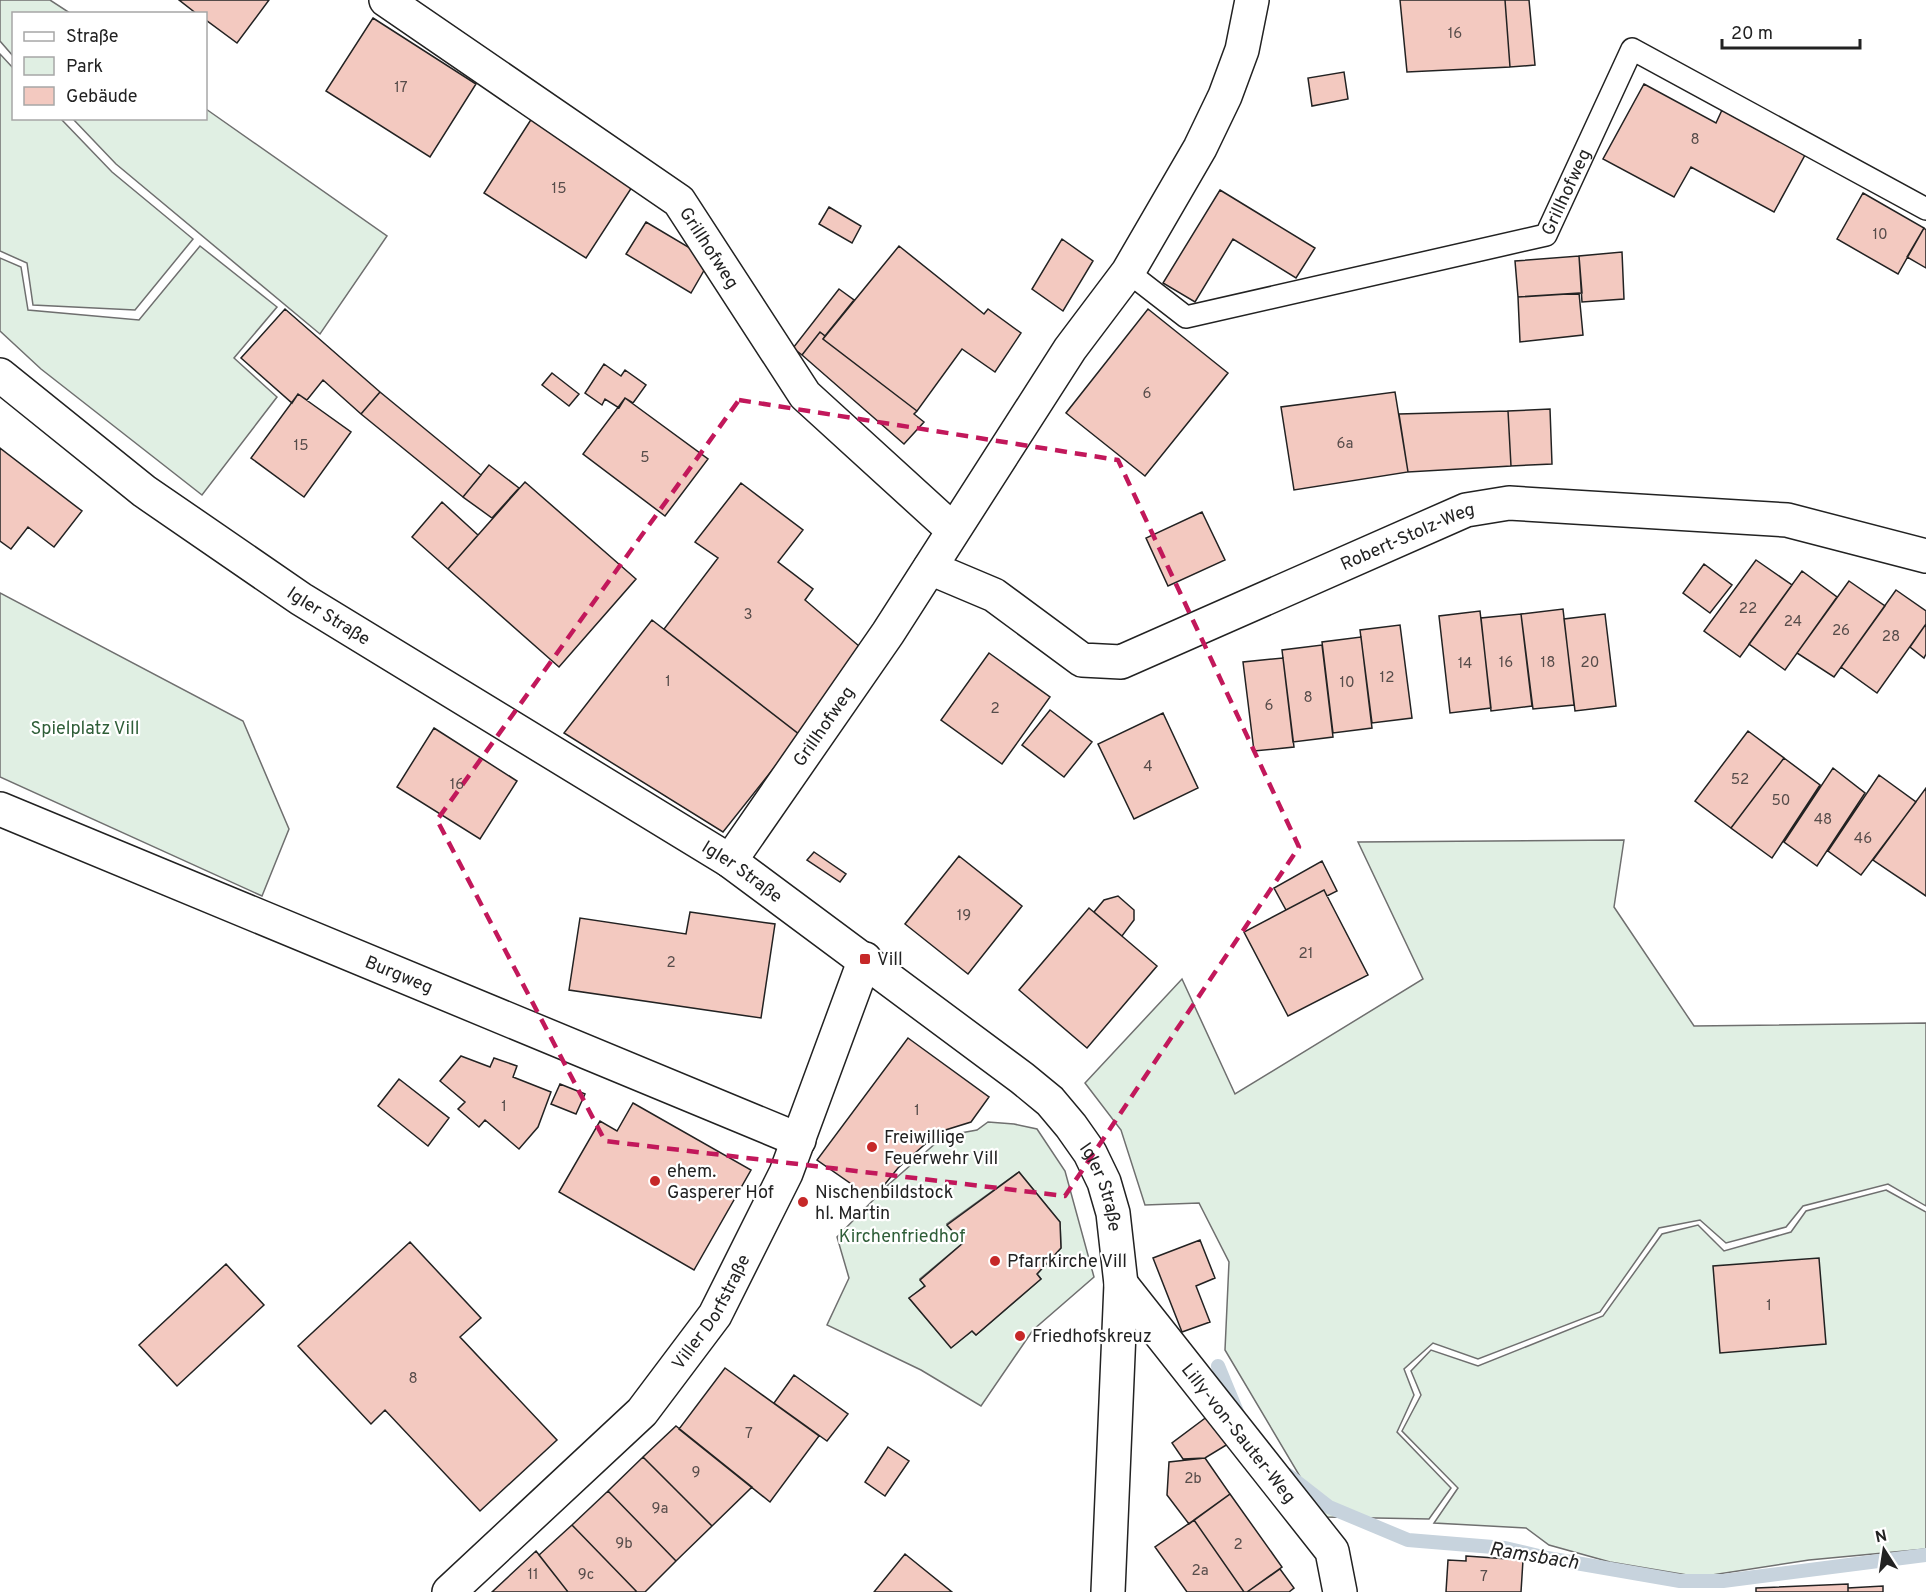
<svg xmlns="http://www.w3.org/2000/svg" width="1926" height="1592" font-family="Overpass,sans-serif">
	<rect width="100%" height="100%" fill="#fff"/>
	<!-- green -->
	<path fill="#e0efe3" stroke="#6f6f6f" stroke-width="1.5" fill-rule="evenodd" d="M0,0h50l20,13 -56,1 -1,42 -13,-15z
		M0,54l13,14 1,50 47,1 51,53 81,67 -58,71 -102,-5 -6,-42 -27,-12z
		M206,109l181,127 -67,98 -204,-170 -43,-45 133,-1z
		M200,246l77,61 -43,51 43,39 -75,98 -161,-126 -41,-38v-73l21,9 7,43 111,10z
		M0,593l243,128 46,108 -27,67 -262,-119z
		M1624,840l-10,67 80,119 232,-3v183l-38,-22 -85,22 -17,21 -60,16 -26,-23 -41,8 -59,84 -122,47 -45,-16 -29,26 10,26 -17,37 54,56 -22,31 -105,-2 -99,-167 4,-88 -30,-59 -54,2 -24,-75 -36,-47 97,-104 53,115 188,-115 -65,-137z
		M988,1122l26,2 23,5 28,42 29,106 -61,53 -52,76 -60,-36 -94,-45 22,-47 -12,-41 51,-52 56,-49 33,-6zM1019,1172l41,50 1,26 -24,26 4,5 -65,56 -4,-4 -21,16 -42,-49 16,-12 -5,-7 43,-36 -16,-19z
		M1886,1190l40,22v337l-117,11 -110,17 -89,-15 -61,-17 -23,-17 -92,-5 24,-35 -56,-57 19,-36 -10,-24 20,-21 47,16 125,-50 59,-82 36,-9 26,26 67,-19 15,-21z"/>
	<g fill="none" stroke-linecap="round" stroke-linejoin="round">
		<!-- stream -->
		<path stroke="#c7d3dd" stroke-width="14" d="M1218,1366l19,46
			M1288,1475l41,32 79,33 97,8 42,10 133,23h43l203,-26"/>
	</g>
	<!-- building -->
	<path fill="#f3c9c0" stroke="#222" stroke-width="1.5" d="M179,0h90l-32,43 -31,-23v-6h-9z
		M1400,0h105l5,67 -103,5z
		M1505,0h24l6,65 -25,2z
		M373,18l103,66 -46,73 -104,-66z
		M1344,72l4,27 -36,7 -4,-28z
		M1644,84l72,39 6,-13 83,45 -31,57 -83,-45 -17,30 -71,-38z
		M532,118l102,66 -48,74 -102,-65z
		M1220,190l95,58 -19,30 -63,-39 -38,63 -32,-19z
		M1863,193l61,35 -26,46 -61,-35z
		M829,207l32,19 -9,17 -33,-19z
		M646,222l64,38 -19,33 -65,-39z
		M1924,228l2,2v38l-19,-11z
		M1062,239l31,22 -30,50 -31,-22z
		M899,246l85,68 4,-5 33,24 -26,39 -33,-23 -45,62 -94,-72z
		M1622,252l2,47 -42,3 -3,-46z
		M1579,256l3,37 -64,4 -3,-36z
		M839,289l15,11 -29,36 -5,-4 -18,23 -9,-7z
		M1579,293l4,42 -63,7 -2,-45z
		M285,309l95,83 -19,22 -38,-34 -16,20 -9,-6 -6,9 -51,-45z
		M1148,309l80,64 -83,103 -79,-63z
		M820,332l5,4 -2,3 94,72 -3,3 10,8 -20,22 -102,-89z
		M604,364l17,12 4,-6 21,15 -13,18 -8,-5 -6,10 -14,-9 -3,6 -17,-12z
		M552,373l27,21 -10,12 -27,-21z
		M380,392l101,83 -18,22 -102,-83z
		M1395,392l13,80 -114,18 -13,-83z
		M298,394l53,38 -47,65 -53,-39z
		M625,398l83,61 -43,57 -82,-62z
		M1550,409l2,55 -41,2 -3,-55z
		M1508,411l3,55 -103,6 -9,-58z
		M0,448l82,63 -28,36 -26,-20 -17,22 -11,-8z
		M489,465l30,23 -27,30 -29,-21z
		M525,482l111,97 -77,88 -111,-98z
		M741,483l62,47 -25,32 35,27 -8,11 61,52 -66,83 -136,-106 54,-71 -23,-16z
		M442,502l36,33 -30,34 -36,-32z
		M1202,512l23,48 -57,26 -22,-48z
		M1756,560l36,25 -52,72 -36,-26z
		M1704,564l28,21 -22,28 -27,-20z
		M1802,571l35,26 -52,73 -36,-26z
		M1849,581l36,25 -51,71 -37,-24z
		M1896,590l30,21v13l-49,69 -36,-26z
		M1563,609l11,96 -41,4 -12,-95z
		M1480,611l11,97 -41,5 -11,-97z
		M1521,614l11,92 -41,5 -10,-93z
		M1605,614l11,92 -41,5 -11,-92z
		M652,620l148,115 -77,97 -159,-99z
		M1926,624v30l-2,4 -14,-11z
		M1400,625l12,93 -40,5 -12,-93z
		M1361,637l11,91 -39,5 -11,-91z
		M1322,645l11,92 -40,5 -11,-92z
		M989,653l61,44 -48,67 -61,-44z
		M1283,658l11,89 -40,4 -11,-89z
		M1050,710l42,32 -28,35 -42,-32z
		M1163,713l35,75 -64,31 -36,-75z
		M434,728l83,53 -37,58 -83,-52z
		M1748,731l36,27 -53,70 -36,-27z
		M1784,758l36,27 -48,73 -41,-30z
		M1833,768l32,25 -48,73 -33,-24z
		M1879,775l37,27 -55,73 -33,-24z
		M1926,788v108l-53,-36z
		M814,852l32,22 -6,8 -33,-22z
		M959,856l63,50 -54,68 -63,-50z
		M1322,861l15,30 -10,5 -3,-6 -38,20 -12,-22z
		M1324,890l44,85 -80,41 -44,-84z
		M1118,896l16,14v10l-12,16 -28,-24 10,-12z
		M1089,908l68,58 -70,82 -68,-58z
		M690,912l85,12 -14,94 -192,-28 11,-72 106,16z
		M908,1038l81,59 -18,25 -32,10 -41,36 -25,31 -56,-39z
		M461,1056l29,11 4,-9 23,8 -4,11 38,15 -13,35 -19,22 -34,-29 -6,7 -21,-18 7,-7 -25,-21z
		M399,1079l50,39 -21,28 -50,-40z
		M560,1084l25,10 -9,20 -25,-10z
		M633,1103l118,67 -57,100 -135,-78 41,-71 17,10z
		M1019,1172l41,50 1,26 -24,26 4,5 -65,56 -4,-4 -21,17 -42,-50 16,-12 -5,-6 43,-37 -16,-18z
		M1200,1240l15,38 -19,8 14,36 -28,10 -29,-74z
		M410,1242l71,76 -21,19 97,103 -77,71 -95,-101 -14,14 -73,-78z
		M1819,1258l7,86 -106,9 -7,-87z
		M226,1264l38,41 -87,81 -38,-41z
		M725,1368l94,68 -49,66 -91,-73z
		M794,1375l54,39 -21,27 -53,-38z
		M1208,1416l20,28 -23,14 -22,1 -11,-16z
		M676,1426l76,61 -40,39 -69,-69z
		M888,1447l21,14 -24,35 -20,-14z
		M643,1457l69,69 -36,35 -68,-70z
		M1205,1458l25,36 -41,30 -22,-29 2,-33z
		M608,1491l68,70 -31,31h-8l-65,-67z
		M1230,1494l52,73 -35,25h-3l-50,-72z
		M1194,1520l50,72h-57l-32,-45z
		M572,1525l65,67h-69l-29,-37z
		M536,1551l32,41h-76z
		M905,1554l47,38h-78z
		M1466,1556l57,4 -2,32h-75l2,-32 18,1z
		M1280,1569l14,19 -5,4h-42z
		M1848,1584v8h-92v-4z
		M1883,1586v6h-35v-4z"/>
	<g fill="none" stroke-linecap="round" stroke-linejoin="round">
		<!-- lane casing -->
		<g stroke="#222" stroke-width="24">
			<g id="lane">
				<path id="s1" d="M1128,272l58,45 360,-82 86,-186 294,160"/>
			</g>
		</g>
		<!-- street casing -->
		<g stroke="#222" stroke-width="36">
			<g id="street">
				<path id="s2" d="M386,0l293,201 126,194 148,135"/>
				<path id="s3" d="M930,568l64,27 88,65 39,2 345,-152 43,-7 278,17 139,36"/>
				<path id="s4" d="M0,809l799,331"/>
				<path id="s5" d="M730,861l158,-228 182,-284 58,-77 72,-124 25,-52 17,-46 10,-50"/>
				<path id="s6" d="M1121,1284l211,267 8,41"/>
				<path id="s7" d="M449,1592l193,-180 73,-97 71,-142 79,-214"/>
			</g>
		</g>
		<!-- secondary casing -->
		<g stroke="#222" stroke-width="36">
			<g id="secondary">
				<path id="s8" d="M0,375l144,116 157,108 429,262 292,217 28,23 21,25 19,27 14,29 9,31 8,71 -13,308"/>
			</g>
		</g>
		<!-- lane -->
		<use href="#lane" stroke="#fff" stroke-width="21"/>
		<!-- street -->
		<use href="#street" stroke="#fff" stroke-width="33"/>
		<!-- secondary -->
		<use href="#secondary" stroke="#fff" stroke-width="33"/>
	</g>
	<!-- marked area -->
	<path fill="none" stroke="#c2185b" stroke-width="4.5" stroke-dasharray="12 8" stroke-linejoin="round" d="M739,400l379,60 181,387 -234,349 -460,-55 -168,-321z"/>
	<!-- markers -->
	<g fill="#c62828" stroke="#fff" stroke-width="2">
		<rect x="859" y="953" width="12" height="12" rx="3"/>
		<circle cx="872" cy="1147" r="6"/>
		<circle cx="655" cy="1181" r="6"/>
		<circle cx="803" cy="1202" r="6"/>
		<circle cx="995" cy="1261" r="6"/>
		<circle cx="1020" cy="1336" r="6"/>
	</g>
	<g text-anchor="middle" stroke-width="4.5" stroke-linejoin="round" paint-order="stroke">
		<!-- number labels -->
		<g font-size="15" fill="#564c4a">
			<text x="1455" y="38">16</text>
			<text x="401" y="92">17</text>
			<text x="1695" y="144">8</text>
			<text x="559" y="193">15</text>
			<text x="1880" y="239">10</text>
			<text x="1147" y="398">6</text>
			<text x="1345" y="448">6a</text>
			<text x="301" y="450">15</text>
			<text x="645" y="462">5</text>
			<text x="1748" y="613">22</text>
			<text x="748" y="619">3</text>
			<text x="1793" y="626">24</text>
			<text x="1841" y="635">26</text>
			<text x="1891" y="641">28</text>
			<text x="1506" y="667">16</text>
			<text x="1548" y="667">18</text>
			<text x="1590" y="667">20</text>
			<text x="1465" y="668">14</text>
			<text x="1387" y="682">12</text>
			<text x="668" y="686">1</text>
			<text x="1347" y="687">10</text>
			<text x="1308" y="702">8</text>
			<text x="1269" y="710">6</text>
			<text x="995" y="713">2</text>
			<text x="1148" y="771">4</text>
			<text x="1740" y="784">52</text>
			<text x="457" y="789">16</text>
			<text x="1781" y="805">50</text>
			<text x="1823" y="824">48</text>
			<text x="1863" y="843">46</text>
			<text x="964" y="920">19</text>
			<text x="1306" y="958">21</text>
			<text x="671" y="967">2</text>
			<text x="504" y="1111">1</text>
			<text x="917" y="1115">1</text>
			<text x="1769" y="1310">1</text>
			<text x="413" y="1383">8</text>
			<text x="749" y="1438">7</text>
			<text x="696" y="1477">9</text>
			<text x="1193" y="1483">2b</text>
			<text x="660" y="1513">9a</text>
			<text x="624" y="1548">9b</text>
			<text x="1238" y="1549">2</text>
			<text x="1200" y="1575">2a</text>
			<text x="533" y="1579">11</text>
			<text x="586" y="1579">9c</text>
			<text x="1484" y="1581">7</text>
		</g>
		<!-- street labels -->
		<g font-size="18" fill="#222" stroke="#fff">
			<text dy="6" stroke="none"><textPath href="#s1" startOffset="490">Grillhofweg</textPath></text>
			<text dy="6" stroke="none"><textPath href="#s2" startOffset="411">Grillhofweg</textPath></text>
			<text dy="6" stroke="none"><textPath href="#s3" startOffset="531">Robert-Stolz-Weg</textPath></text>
			<text dy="6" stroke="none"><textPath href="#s8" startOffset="408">Igler Straße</textPath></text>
			<text dy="6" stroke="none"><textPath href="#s5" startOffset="164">Grillhofweg</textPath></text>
			<text dy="6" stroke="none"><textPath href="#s8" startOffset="894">Igler Straße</textPath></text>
			<text dy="6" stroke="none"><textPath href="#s4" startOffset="432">Burgweg</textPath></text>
			<text dy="6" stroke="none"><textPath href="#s8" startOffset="1380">Igler Straße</textPath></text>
			<text dy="6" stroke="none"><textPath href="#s7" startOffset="386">Viller Dorfstraße</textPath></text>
			<text dy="6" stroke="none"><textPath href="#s6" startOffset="190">Lilly-von-Sauter-Weg</textPath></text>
		</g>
		<!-- park labels -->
		<g font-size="18" fill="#2f5e38" stroke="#fff">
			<text x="85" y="734">Spielplatz Vill</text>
			<text x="902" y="1242">Kirchenfriedhof</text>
		</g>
		<!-- poi labels -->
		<g font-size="18" fill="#222" stroke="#fff" text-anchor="start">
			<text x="877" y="965">Vill</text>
			<text x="884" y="1143">Freiwillige<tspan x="884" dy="21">Feuerwehr Vill</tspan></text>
			<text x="667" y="1177">ehem.<tspan x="667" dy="21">Gasperer Hof</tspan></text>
			<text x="815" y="1198">Nischenbildstock<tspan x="815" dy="21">hl. Martin</tspan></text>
			<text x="1007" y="1267">Pfarrkirche Vill</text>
			<text x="1032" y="1342">Friedhofskreuz</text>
		</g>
		<!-- water labels -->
		<g font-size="20" font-style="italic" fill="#222" stroke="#fff">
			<text transform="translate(1534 1555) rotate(9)" y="7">Ramsbach</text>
		</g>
	</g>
	<!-- legend -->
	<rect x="12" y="12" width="195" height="108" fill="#ffffff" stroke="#a7a7a7" stroke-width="1.5"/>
	<rect x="24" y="32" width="30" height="9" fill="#ffffff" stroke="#a7a7a7" stroke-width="1.5"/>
	<text x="66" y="42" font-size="18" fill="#222222">Straße</text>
	<rect x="24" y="57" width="30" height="18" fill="#e0efe3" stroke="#a7a7a7" stroke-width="1.5"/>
	<text x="66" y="72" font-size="18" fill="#222222">Park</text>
	<rect x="24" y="87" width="30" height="18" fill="#f3c9c0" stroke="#a7a7a7" stroke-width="1.5"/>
	<text x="66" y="102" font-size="18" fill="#222222">Gebäude</text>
	<!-- north arrow -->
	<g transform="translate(1884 1550) rotate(348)" stroke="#ffffff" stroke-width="4.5" paint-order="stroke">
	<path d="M0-4.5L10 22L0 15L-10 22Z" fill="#222222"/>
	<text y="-9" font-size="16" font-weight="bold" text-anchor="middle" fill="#222222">N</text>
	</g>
	<!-- scale -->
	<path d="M1722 39v9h138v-9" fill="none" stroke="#222222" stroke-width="3"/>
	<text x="1731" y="39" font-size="18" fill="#222222" stroke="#ffffff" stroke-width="4.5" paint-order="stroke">20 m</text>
</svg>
